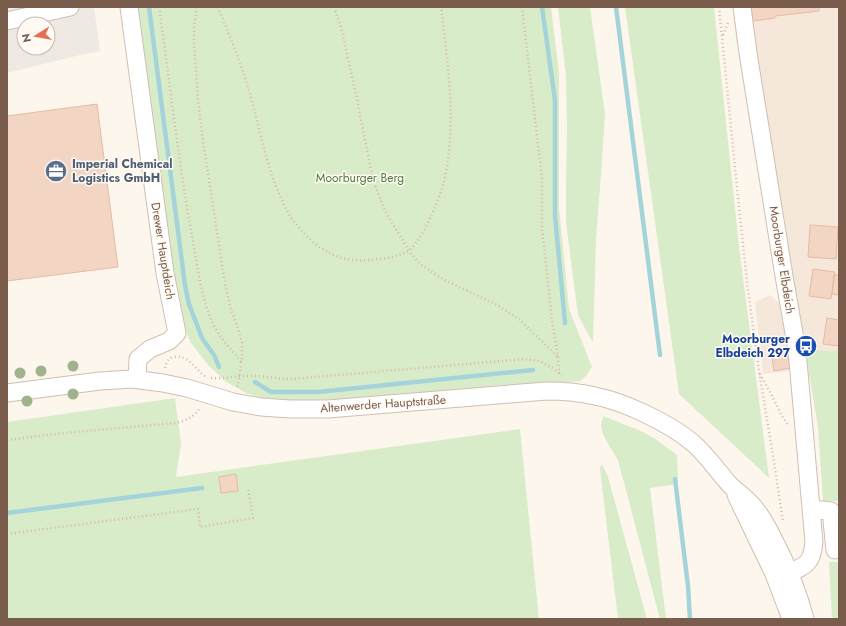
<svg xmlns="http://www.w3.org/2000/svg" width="846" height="626" font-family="Jost,sans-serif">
	<rect width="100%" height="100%" fill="#fdf6ec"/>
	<!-- residential -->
	<path fill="#f5e8da" d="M750,7h89v344l-34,-1 -41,-241z
		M770,295l9,8 13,68 -29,3 -8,-72z"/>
	<!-- industrial -->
	<path fill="#efe9e4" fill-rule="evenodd" d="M7,7h87l6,44 -20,4 -73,18zM24,24h24v24h-24z"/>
	<!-- green -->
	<path fill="#d8ecc9" d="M138,7h413l8,66v134l10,102 23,58 -6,9 -6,5 -20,2 -55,2 -214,20 -17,-3 -28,-9 -21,-12 -17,-16 -17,-22 -11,-25 -6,-22z
		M558,7h32l15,107 -4,60 -5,65 -3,104 -15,-28 -12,-92v-40l1,-54 -1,-53z
		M625,7h89l25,240 30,231 -90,-84z
		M805,350l34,1v150h-16l-5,-74z
		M175,398l6,46 -5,33 344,-48 19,190h-532v-197z
		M603,416l38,15 13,7 23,17 1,29 -28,4 16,131h-6l-42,-159c-5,-8 -16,-24 -17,-34 0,-3 2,-7 2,-10z
		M601,465l2,1 5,11 39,142h-29l-18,-150z
		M829,562h10v57h-7z"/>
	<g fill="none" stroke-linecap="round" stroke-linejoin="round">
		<!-- stream -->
		<path stroke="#a5d3da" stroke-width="4.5" d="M149,7l36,278 4,19 13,34 12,17 5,12
			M542,7l13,93v115l10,108
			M616,7l44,348
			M255,382l16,10h47l215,-22
			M675,479l13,107 2,33
			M7,513l195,-25"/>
	</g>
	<!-- building -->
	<path fill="#f3d5c3" stroke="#e6bba3" d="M751,7h68v4l-44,5v2l-22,3z
		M97,104l21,163 -111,14v-165z
		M810,225l28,2 -2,32 -28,-2z
		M813,269l22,3 -4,27 -22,-3z
		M834,275h5v20l-7,-1z
		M827,318l12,2v26l-16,-2z
		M787,347l3,21 -16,3 -3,-21z
		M236,474l2,17 -17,2 -2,-16z"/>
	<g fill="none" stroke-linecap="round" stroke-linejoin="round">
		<!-- minor casing -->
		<g stroke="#d1beb0" stroke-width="19">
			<path id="minor" d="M129,7l36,266 12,60 -8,8 -19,8 -12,10 -1,20
				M742,7l6,46 36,223 13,74 17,192c-2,21 -7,23 -25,31
				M7,21l63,-14
				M7,393l93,-12 32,-2 31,4 24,5 46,14 28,5 29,2h38l218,-18c17,0 33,1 49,5 30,6 74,27 98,47 14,12 25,29 38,43 9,8 19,15 26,25 7,9 12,19 17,29 13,25 24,52 31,79
				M736,495l38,79 17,45
				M811,509l20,2 4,39"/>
		</g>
		<!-- path -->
		<path stroke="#d9b8a5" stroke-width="2.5" stroke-dasharray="1 3" stroke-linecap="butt" d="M159,7c11,76 19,153 33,229 5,28 9,60 20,86 7,15 19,27 29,40
			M197,7l-3,20v16l4,57 4,34 23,150 5,22 9,26 3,11v15l-1,4 -1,10 -3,17
			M218,7c11,28 23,55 31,84 11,36 16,74 33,109 2,5 5,11 8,16 19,27 44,48 79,44 13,-1 27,-2 39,-9 9,-6 19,-25 23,-35 5,-11 10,-23 13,-35 13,-57 4,-116 -3,-174
			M334,7l7,20 16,72 16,81 12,31 24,40 11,13 21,14 58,28 21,14 38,37
			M522,7l20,172v49l10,92 6,37 1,17
			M719,7l18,181 10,94 12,89 15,91 9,60
			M723,35l5,-12
			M165,368c1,-5 3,-10 9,-11 14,-3 22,13 32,20
			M760,374l10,18 12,24 6,9
			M211,378c12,1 23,-2 35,-2 15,-1 30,3 45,3l234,-20 15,2 12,7 10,7
			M7,440l57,-7 111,-10c10,-2 20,-6 25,-16
			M7,534l191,-25 2,18 53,-9 -5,-31"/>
		<!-- minor -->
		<use href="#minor" stroke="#fff" stroke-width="17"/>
	</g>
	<!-- trees -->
	<g fill="#a0b28e">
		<circle cx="73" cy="366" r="5.5"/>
		<circle cx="41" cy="371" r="5.5"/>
		<circle cx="20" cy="373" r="5.5"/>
		<circle cx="73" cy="394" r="5.5"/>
		<circle cx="27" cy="401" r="5.5"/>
	</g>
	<!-- icons -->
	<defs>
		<g id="office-disc" transform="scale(1.15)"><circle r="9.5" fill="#5c6f8a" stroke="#fffaf3"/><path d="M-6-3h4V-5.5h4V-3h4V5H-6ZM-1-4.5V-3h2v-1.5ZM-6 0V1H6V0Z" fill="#fff"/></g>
		<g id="bus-disc" transform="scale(1.15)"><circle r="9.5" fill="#1a4fb4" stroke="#fffaf3"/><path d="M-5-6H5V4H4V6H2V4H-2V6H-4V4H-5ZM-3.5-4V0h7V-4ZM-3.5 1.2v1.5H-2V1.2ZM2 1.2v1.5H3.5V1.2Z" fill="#fff"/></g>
	</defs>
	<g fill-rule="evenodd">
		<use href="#office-disc" x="56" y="171"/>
		<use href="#bus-disc" x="806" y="346"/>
	</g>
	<g text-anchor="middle" stroke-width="3" stroke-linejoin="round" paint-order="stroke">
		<!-- service labels -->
		<g font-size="12" font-weight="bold" fill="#4e5e75" stroke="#fffaf3" text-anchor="start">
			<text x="72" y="168">Imperial Chemical<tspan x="72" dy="14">Logistics GmbH</tspan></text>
		</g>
		<!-- park labels -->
		<g font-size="12" fill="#537a41" stroke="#fffaf3">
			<text x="360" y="182">Moorburger Berg</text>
		</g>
		<!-- street labels -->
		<g font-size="12" fill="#7a5c4d" stroke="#fffaf3">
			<text transform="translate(163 251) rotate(81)" y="4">Drewer Hauptdeich</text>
			<text transform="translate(782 260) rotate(81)" y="4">Moorburger Elbdeich</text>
			<text transform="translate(383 404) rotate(-4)" y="4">Altenwerder Hauptstraße</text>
		</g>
		<!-- transit labels -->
		<g font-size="12" font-weight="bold" fill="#164399" stroke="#fffaf3" text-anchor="end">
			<text x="790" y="343">Moorburger<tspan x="790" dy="14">Elbdeich 297</tspan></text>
		</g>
	</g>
	<!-- border -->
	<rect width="846" height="626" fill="none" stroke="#7a5c4d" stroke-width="16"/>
	<!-- north arrow -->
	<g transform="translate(36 36) rotate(259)"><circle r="19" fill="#fffaf3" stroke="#cabbb1"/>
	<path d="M0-3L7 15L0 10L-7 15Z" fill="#e76f51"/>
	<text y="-6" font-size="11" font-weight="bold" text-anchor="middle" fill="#7a5c4d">N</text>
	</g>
</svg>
